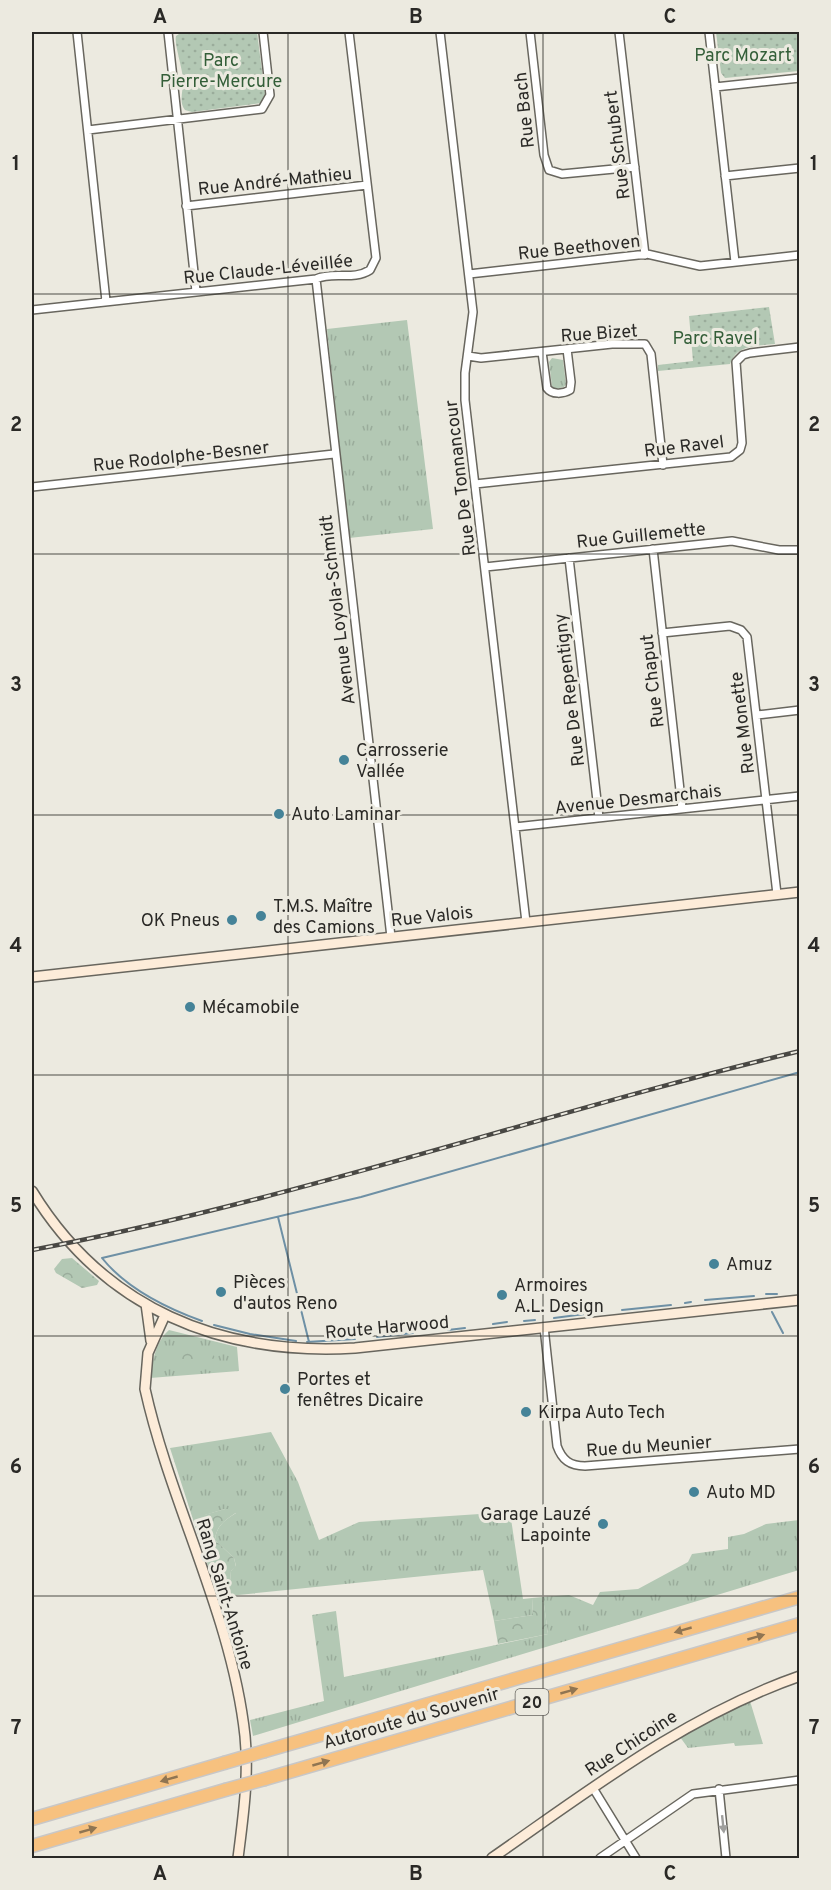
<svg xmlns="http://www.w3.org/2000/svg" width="831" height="1890" font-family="Overpass,sans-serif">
	<defs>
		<pattern id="grass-tufts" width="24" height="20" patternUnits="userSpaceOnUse" patternTransform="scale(1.5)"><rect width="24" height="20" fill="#b3c8b4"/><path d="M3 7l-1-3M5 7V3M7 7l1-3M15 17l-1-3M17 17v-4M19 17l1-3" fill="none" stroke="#9aac9b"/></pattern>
		<pattern id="forest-crowns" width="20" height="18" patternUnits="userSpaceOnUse" patternTransform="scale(1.5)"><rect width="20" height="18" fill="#b3c8b4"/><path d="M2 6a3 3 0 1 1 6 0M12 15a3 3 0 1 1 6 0" fill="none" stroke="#9aac9b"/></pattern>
		<pattern id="park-dots" width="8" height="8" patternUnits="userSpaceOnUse" patternTransform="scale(1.5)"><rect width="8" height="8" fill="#b3c8b4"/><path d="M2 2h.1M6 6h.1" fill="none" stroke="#9aac9b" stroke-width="1.8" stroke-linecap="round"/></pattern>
	</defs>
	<rect width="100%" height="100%" fill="#eceae0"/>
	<!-- grass -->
	<path fill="url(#grass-tufts)" fill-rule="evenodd" d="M407,320l26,209 -84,9 -22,-209z
		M552,358l11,2 3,24 -2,3 -9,2 -3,-3 -3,-24z
		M169,1330l68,17 2,24 -89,7c2,-16 6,-37 19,-48z
		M271,1432l27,50 21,58 40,-18 151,-10 13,87 9,-1 1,17 -39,6 -11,-51 -255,26 -11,-2 -47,-146zM225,1509l11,4c-11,7 -20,13 -21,27l19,18 2,8 -5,5 -1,11 -10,6 -18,-67 3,-6z
		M799,1520v50l-546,166 -3,-16 74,-19 -12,-86 24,-4 8,66 204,-43 -5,-37 26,-2 24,10 7,-13 38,-3 50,-27 4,-8 36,-5v-12l16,-3 22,-10z
		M750,1701l13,43 -28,2 -1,-3 -46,5 -8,-11z"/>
	<!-- forest -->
	<path fill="url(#forest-crowns)" d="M72,1258l27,23 -2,4 -15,3 -26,-15 -2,-4 8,-10z
		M187,1346l26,7 2,5 -18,7 -19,-4 -4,-7 2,-5z
		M225,1509h8l4,3c-12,8 -21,14 -22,28l19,18 2,9 -5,4 -1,11 -6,7 -4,-1 -4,-8 -14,-52 2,-13z
		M543,1597l5,37 -50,10 -4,-23 39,-6 -1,-17z"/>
	<!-- park -->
	<path fill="url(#park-dots)" d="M182,32h75l8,62 -4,9 -69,9 -7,-2c-7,-8 -1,-21 -2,-32 -1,-11 -9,-35 -7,-42z
		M716,32h83v39l-74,7 -4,-5z
		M769,307l6,37c-18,2 -38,0 -45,20l-72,7v-6l35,-4 -4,-45z"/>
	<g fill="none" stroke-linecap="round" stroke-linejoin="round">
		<!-- stream -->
		<path stroke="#6e90a5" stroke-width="2" d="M278,1217l31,125
			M766,1294h11
			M705,1300l49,-4
			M685,1303l6,-1
			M622,1310l49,-5
			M772,1312l11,21
			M554,1318l46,-6
			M202,1321c-36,-13 -76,-33 -100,-63l259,-61 439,-125
			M524,1321l11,-1
			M493,1324l14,-2
			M214,1325l36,9 46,7
			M448,1330l17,-2
			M377,1337l36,-4
			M307,1342l48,-3"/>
		<!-- street casing -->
		<g stroke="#68665e" stroke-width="10">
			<path id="street" d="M77,32l29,269
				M168,32l28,259
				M440,32l33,280 -8,61v27l61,522
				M530,32l14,123 5,15 13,4 73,-7
				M619,32l26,223
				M709,32l26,230
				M715,87l85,-9
				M88,130l174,-21 8,-14 -7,-63
				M725,176l75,-8
				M186,206l181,-21
				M469,274l178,-20 53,12 100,-11
				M316,279l75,658
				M32,310l284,-31c17,-8 37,2 54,-9l6,-12 -27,-226
				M542,352l5,36c5,7 16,6 23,2l1,-8 -4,-33
				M468,356l13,2 131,-14h33l6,10 12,111
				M475,484l256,-27 9,-7 2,-7 -6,-81 7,-7 7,-2 50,-6
				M32,487l302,-33
				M653,549l29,259
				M569,558l30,260
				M485,567l247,-26 47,9h21
				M662,633l68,-7 11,4 6,7 30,257
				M757,715l43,-5
				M515,827l285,-31
				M544,1327l13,119c5,14 13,20 28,20l215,-17
				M593,1788l43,70
				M719,1789l7,69
				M600,1858l93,-64 107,-14"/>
		</g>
		<!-- secondary casing -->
		<g stroke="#68665e" stroke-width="12">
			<path id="secondary" d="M32,977l768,-85
				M32,1191c72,118 189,165 323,157l445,-48
				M146,1304l5,37
				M165,1315l-17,38 -3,36c26,117 87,227 100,347 4,41 -2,82 -7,122
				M492,1858c98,-68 193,-142 308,-182"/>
		</g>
		<!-- highway casing -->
		<g stroke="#c8c7c7" stroke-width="15">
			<path id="highway" d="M265,1751l535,-154
				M265,1779l535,-155
				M32,1819l192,-56
				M32,1846l193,-56"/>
		</g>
		<!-- street -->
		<use href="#street" stroke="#fff" stroke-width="7"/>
		<!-- secondary -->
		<use href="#secondary" stroke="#fdecd9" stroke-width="9"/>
		<!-- highway -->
		<use href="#highway" stroke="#f7c17f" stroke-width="12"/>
		<!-- rail casing -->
		<g stroke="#494844" stroke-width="4.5">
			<path id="rail" d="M32,1250c260,-49 510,-137 768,-199"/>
		</g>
		<!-- rail -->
		<use href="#rail" stroke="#eceae0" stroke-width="2" stroke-dasharray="7" stroke-linecap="butt"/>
		<!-- highway-bridge casing -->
		<g stroke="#c8c7c7" stroke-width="15" stroke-linecap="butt">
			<path id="highway-bridge" d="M224,1763l41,-12
				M225,1790l40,-11"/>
		</g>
		<!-- highway-bridge -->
		<use href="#highway-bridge" stroke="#f7c17f" stroke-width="12"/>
	</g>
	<!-- one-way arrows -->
	<defs><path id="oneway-solid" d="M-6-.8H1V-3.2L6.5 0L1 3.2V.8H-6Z" transform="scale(1.5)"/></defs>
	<g fill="#907552">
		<use href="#oneway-solid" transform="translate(683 1630) rotate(164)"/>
		<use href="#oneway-solid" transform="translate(756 1637) rotate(-16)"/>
		<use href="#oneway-solid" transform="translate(569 1691) rotate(-16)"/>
		<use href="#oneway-solid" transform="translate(321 1763) rotate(-16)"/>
		<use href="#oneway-solid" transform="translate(169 1779) rotate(164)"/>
		<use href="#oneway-solid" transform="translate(88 1830) rotate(-16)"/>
	</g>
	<use fill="#9f9f9d" href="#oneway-solid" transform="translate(723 1824) rotate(84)"/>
	<!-- grid -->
	<path fill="none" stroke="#2a2926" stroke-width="1.5" stroke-opacity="0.55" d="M288,32v1826M543,32v1826M32,294h768M32,554h768M32,815h768M32,1075h768M32,1336h768M32,1596h768"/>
	<!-- markers -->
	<g fill="#458398" stroke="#eceae0" stroke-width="2">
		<circle cx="344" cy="760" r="6"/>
		<circle cx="279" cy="814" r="6"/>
		<circle cx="261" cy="916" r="6"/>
		<circle cx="232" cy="920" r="6"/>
		<circle cx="190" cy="1007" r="6"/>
		<circle cx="714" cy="1264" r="6"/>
		<circle cx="221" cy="1292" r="6"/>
		<circle cx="502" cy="1295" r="6"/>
		<circle cx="285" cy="1389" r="6"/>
		<circle cx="526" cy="1412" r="6"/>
		<circle cx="694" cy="1492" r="6"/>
		<circle cx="603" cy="1524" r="6"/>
	</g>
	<g text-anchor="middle" stroke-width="6" stroke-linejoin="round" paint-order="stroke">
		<!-- shield labels -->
		<rect fill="#eceae0" stroke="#64635e" stroke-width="1.5" x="515.5" y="1689" width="33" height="26" rx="4.5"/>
		<g font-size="16" font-weight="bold" fill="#2a2926">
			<text x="532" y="1708">20</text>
		</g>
		<!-- park labels -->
		<g font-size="18" fill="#335e38" stroke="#eceae0">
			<text x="743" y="61">Parc Mozart</text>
			<text x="221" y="66">Parc<tspan x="221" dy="21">Pierre-Mercure</tspan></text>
			<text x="715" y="344">Parc Ravel</text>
		</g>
		<!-- street labels -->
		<g font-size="18" fill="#2a2926" stroke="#eceae0">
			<text transform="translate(524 110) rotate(-96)" y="6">Rue Bach</text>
			<text transform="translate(617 145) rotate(-97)" y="6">Rue Schubert</text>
			<text transform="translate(275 181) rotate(-6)" y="6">Rue André-Mathieu</text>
			<text transform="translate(579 247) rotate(-6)" y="6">Rue Beethoven</text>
			<text transform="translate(268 269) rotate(-6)" y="6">Rue Claude-Léveillée</text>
			<text transform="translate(599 333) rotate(-4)" y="6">Rue Bizet</text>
			<text transform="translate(684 446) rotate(-7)" y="6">Rue Ravel</text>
			<text transform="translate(181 456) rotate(-6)" y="6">Rue Rodolphe-Besner</text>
			<text transform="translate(460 478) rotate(-97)" y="6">Rue De Tonnancour</text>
			<text transform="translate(641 535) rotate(-6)" y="6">Rue Guillemette</text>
			<text transform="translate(337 610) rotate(-97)" y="6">Avenue Loyola-Schmidt</text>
			<text transform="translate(652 681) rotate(-97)" y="6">Rue Chaput</text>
			<text transform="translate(569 690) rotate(-97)" y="6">Rue De Repentigny</text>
			<text transform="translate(742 723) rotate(-97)" y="6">Rue Monette</text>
			<text transform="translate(638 799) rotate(-6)" y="6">Avenue Desmarchais</text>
			<text transform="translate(432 916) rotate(-6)" y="6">Rue Valois</text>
			<text transform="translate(387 1327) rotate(-5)" y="6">Route Harwood</text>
			<text transform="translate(649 1446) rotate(-4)" y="6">Rue du Meunier</text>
			<text transform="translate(225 1594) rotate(73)" y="6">Rang Saint-Antoine</text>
			<text transform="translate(411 1718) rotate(-16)" y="6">Autoroute du Souvenir</text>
			<text transform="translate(631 1743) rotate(-33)" y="6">Rue Chicoine</text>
		</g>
		<!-- poi labels -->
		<g font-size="18" fill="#2a2926" stroke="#eceae0" text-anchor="start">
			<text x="356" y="756">Carrosserie<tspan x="356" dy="21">Vallée</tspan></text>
			<text x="291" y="820">Auto Laminar</text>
			<text x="273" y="912">T.M.S. Maître<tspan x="273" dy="21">des Camions</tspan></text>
			<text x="220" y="926" text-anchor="end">OK Pneus</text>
			<text x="202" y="1013">Mécamobile</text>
			<text x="726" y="1270">Amuz</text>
			<text x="233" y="1288">Pièces<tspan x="233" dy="21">d'autos Reno</tspan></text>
			<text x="514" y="1291">Armoires<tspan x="514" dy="21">A.L. Design</tspan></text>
			<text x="297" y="1385">Portes et<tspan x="297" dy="21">fenêtres Dicaire</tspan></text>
			<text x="538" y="1418">Kirpa Auto Tech</text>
			<text x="706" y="1498">Auto MD</text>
			<text x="591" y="1520" text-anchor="end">Garage Lauzé<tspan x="591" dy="21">Lapointe</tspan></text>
		</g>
	</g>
	<!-- border -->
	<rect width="831" height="1890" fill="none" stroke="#eceae0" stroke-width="66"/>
	<rect x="33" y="33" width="765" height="1824" fill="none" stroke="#2a2926" stroke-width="2"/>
	<g font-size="20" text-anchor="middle" font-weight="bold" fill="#2a2926">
		<text x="160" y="23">A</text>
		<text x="416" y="23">B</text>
		<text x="670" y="23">C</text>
		<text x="16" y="170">1</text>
		<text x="814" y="170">1</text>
		<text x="16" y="431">2</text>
		<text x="814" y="431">2</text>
		<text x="16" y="691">3</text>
		<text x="814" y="691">3</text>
		<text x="16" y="952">4</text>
		<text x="814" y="952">4</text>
		<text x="16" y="1212">5</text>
		<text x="814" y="1212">5</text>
		<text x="16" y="1473">6</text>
		<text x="814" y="1473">6</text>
		<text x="16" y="1734">7</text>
		<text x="814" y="1734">7</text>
		<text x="160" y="1880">A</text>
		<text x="416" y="1880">B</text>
		<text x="670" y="1880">C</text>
	</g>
</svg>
